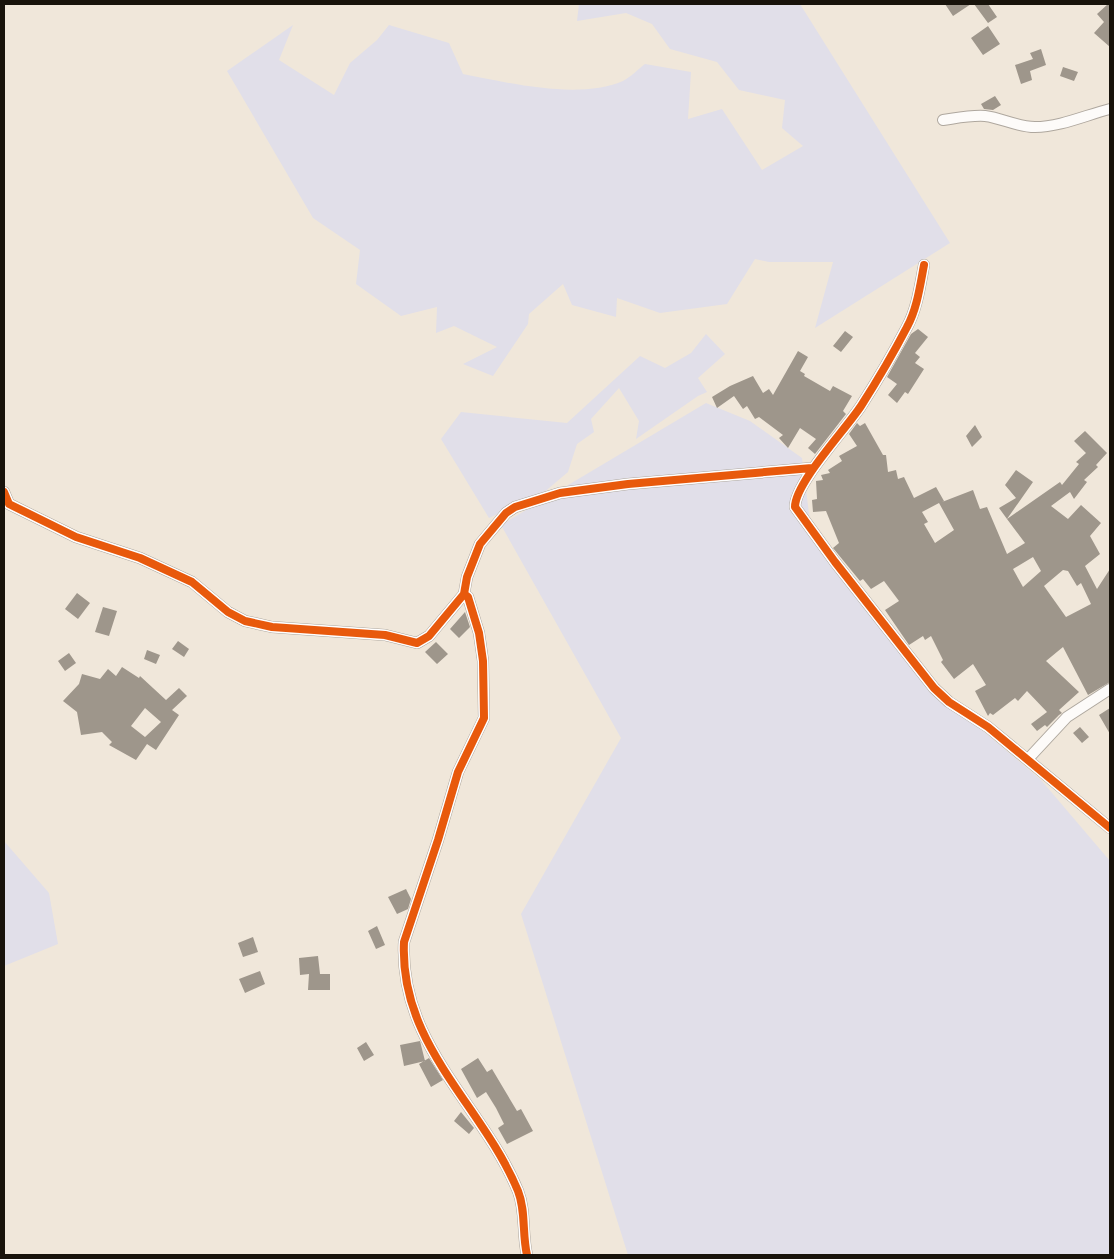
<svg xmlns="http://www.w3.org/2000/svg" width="1114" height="1259" font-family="'Varela Round',sans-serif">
	<rect width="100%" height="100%" fill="#f0e7da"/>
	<!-- green -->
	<path fill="#e1dfe9" d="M579,4h221l150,239 -135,85 18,-66h-64l-14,-3 -28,45 -67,9 -43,-15 -1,19 -44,-12 -9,-21 -34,30 -1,10 -35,52 -30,-12 34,-17 -43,-21 -18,7 1,-26 -36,9 -45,-32 4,-34 -47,-32 -86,-147 66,-46 -14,35 55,35 16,-32 27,-23 12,-15 60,18 14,31c46,9 116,26 160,7 8,-4 15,-12 22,-17l46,8 -3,47 34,-10 40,61 41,-24 -21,-18 3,-28 -46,-10 -22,-28 -47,-13 -18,-25 -26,-11 -49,8z
		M706,334l19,20 -27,24 9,14 -9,4 -62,43 3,-18 -20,-33 -28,31 3,13 -17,12 -9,28 -26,22 -53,24 -48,-79 20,-27 106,11 73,-67 25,12 26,-15z
		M706,403l44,18 52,37 9,71 138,173 92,78 69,81v394h-482l-107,-341 100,-176 -120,-213z
		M4,841l45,52 9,51 -54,22z"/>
	<!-- building -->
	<path fill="#9e968b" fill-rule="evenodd" d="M945,4h26l-18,12z
		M974,4h14l9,13 -9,6z
		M1108,4h2v43l-16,-14 10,-11 -7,-8z
		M988,26l12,18 -17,11 -12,-17z
		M1041,49l5,16 -16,6 2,9 -11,4 -6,-19 18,-6 -3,-6z
		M1063,67l15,5 -4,9 -14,-5z
		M995,96l6,9 -8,5 -9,-1 -3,-5z
		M918,329l10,8 -13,16 5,4 -5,6 9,6 -16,25 -3,-2 -8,11 -9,-8 9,-11 -10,-7 24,-43z
		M845,331l8,6 -12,15 -8,-6z
		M798,351l10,6 -8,14 5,3 -1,2 26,15 3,-5 19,10 -9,15 3,3 -31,40 -7,-6 8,-9 -16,-11 -12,20 -9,-10 4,-3 -24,-18 -4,2 -8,-13 -4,3 -9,-13 -17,12 -5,-11 18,-11 23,-10 10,17 6,-4 4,6z
		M857,423l3,3 5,-3 18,32h3l2,17 8,-2 2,9 6,-2 10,21 22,-11 8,14 -2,1 31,-12 7,19 7,-2 20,47 18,-11 -18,-24 53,-37 2,3 17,-21 -3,-2 10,-9 -12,-12 11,-10 22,22 -11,12 2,2 -14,13 3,2 -13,17 -4,-7 -19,14 17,13 13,-14 20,18 -11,13 10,18 -15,12 12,23 13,-20v113l-22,13 -25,-48 -17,14 33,31 -20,18 3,3 -3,2 -12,12 -2,-2 -8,6 -6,-7 16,-12 -20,-21 -9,10 -3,-3 -22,17 -3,-2 -2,3 -13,-25 11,-6 -13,-21 -19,15 -13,-17 2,-2 -12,-24 -6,4 -2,-4 -14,9 -24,-35 14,-9 -15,-20 -13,8 -8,-10 -3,2 -27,-33 6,-5 -13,-32 -13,1 -1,-12 5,-1 -1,-18 7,-1 -2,-5 9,-2 -2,-3 14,-9 -3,-5 18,-10 -8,-12zM939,503l15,27 -19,13 -11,-19 4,-2 -6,-10zM1033,557l8,14 -18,16 -10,-18zM1063,570l5,1 9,15 4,-3 10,21 -25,13 -22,-31z
		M975,425l7,12 -10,10 -6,-11z
		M1016,470l17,12 -26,37 -8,-11 17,-10 -11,-13z
		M77,593l13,10 -12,16 -13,-10z
		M103,607l14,4 -8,25 -14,-4z
		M465,612l5,15 -11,11 -9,-9z
		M178,641l11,8 -5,8 -12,-8z
		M436,642l12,12 -11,10 -12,-12z
		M147,650l13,5 -4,9 -12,-5z
		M69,653l7,10 -11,8 -7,-10z
		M122,667l17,11 1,-2 26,24 13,-12 8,8 -15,14 7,5 -23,35 -9,-6 -11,16 -27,-15 3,-3 -10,-10 -21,3 -4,-23 -14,-11 16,-17 3,-10 18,5 8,-10 8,7zM145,708l16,14 -16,15 -14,-11z
		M1110,708v26l-11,-19z
		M1080,727l9,10 -7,6 -9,-10z
		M406,889l5,10 -3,10 -11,5 -9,-17z
		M377,926l8,19 -9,4 -8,-18z
		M253,937l5,15 -15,5 -5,-14z
		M318,956l2,18h10v16h-22l1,-16 -9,1 -1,-17z
		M260,971l5,13 -20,9 -6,-14z
		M420,1041l5,20 -21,5 -4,-21z
		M366,1042l8,13 -10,6 -7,-13z
		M429,1058l14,22 -12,7 -12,-23z
		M478,1058l9,14 5,-3 25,42 4,-2 12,22 -26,13 -9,-16 6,-4 -8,-16 -10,-16 -9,6 -16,-29z
		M461,1112l13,16 -5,6 -15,-13z"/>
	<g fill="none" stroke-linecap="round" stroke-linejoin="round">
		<!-- street casing -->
		<g stroke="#aea79e" stroke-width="12">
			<path id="street" d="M943,120c14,-2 28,-5 42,-4 17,2 32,11 50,11 25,0 51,-12 75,-18
				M924,265c-4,21 -7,44 -17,62 -14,27 -30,54 -46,79 -15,23 -66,77 -66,101l40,55 99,126 15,14 39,25 122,101
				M4,492l5,12 67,33 64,21 52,24 36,30 17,9 27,6 113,8 32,8 12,-7 35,-42 3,-17 13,-33 26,-31 9,-6 45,-14 68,-9 184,-16
				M464,594l4,3 11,36 4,28 1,57 -26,54 -20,68 -34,102c-5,103 78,162 114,249 8,20 4,43 9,64
				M1028,759l39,-42 43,-28"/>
		</g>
		<!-- street -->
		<use href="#street" stroke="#fdfbf9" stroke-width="10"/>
		<!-- cycleway casing -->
		<g stroke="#fff" stroke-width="11">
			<path id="cycleway" d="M924,265c-4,21 -7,44 -17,62 -14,27 -30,54 -46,79 -15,23 -66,77 -66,101l40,55 99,126 15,14 39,25 122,101
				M4,492l5,12 67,33 64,21 52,24 36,30 17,9 27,6 113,8 32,8 12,-7 35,-42 3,-17 13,-33 26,-31 9,-6 45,-14 68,-9 184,-16
				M464,594l4,3 11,36 4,28 1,57 -26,54 -20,68 -34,102c-5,103 78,162 114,249 8,20 4,43 9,64"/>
		</g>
		<!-- cycleway -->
		<use href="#cycleway" stroke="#e8590c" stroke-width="8"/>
	</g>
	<!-- border -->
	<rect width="1114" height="1259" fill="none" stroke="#18130b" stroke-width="10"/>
</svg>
